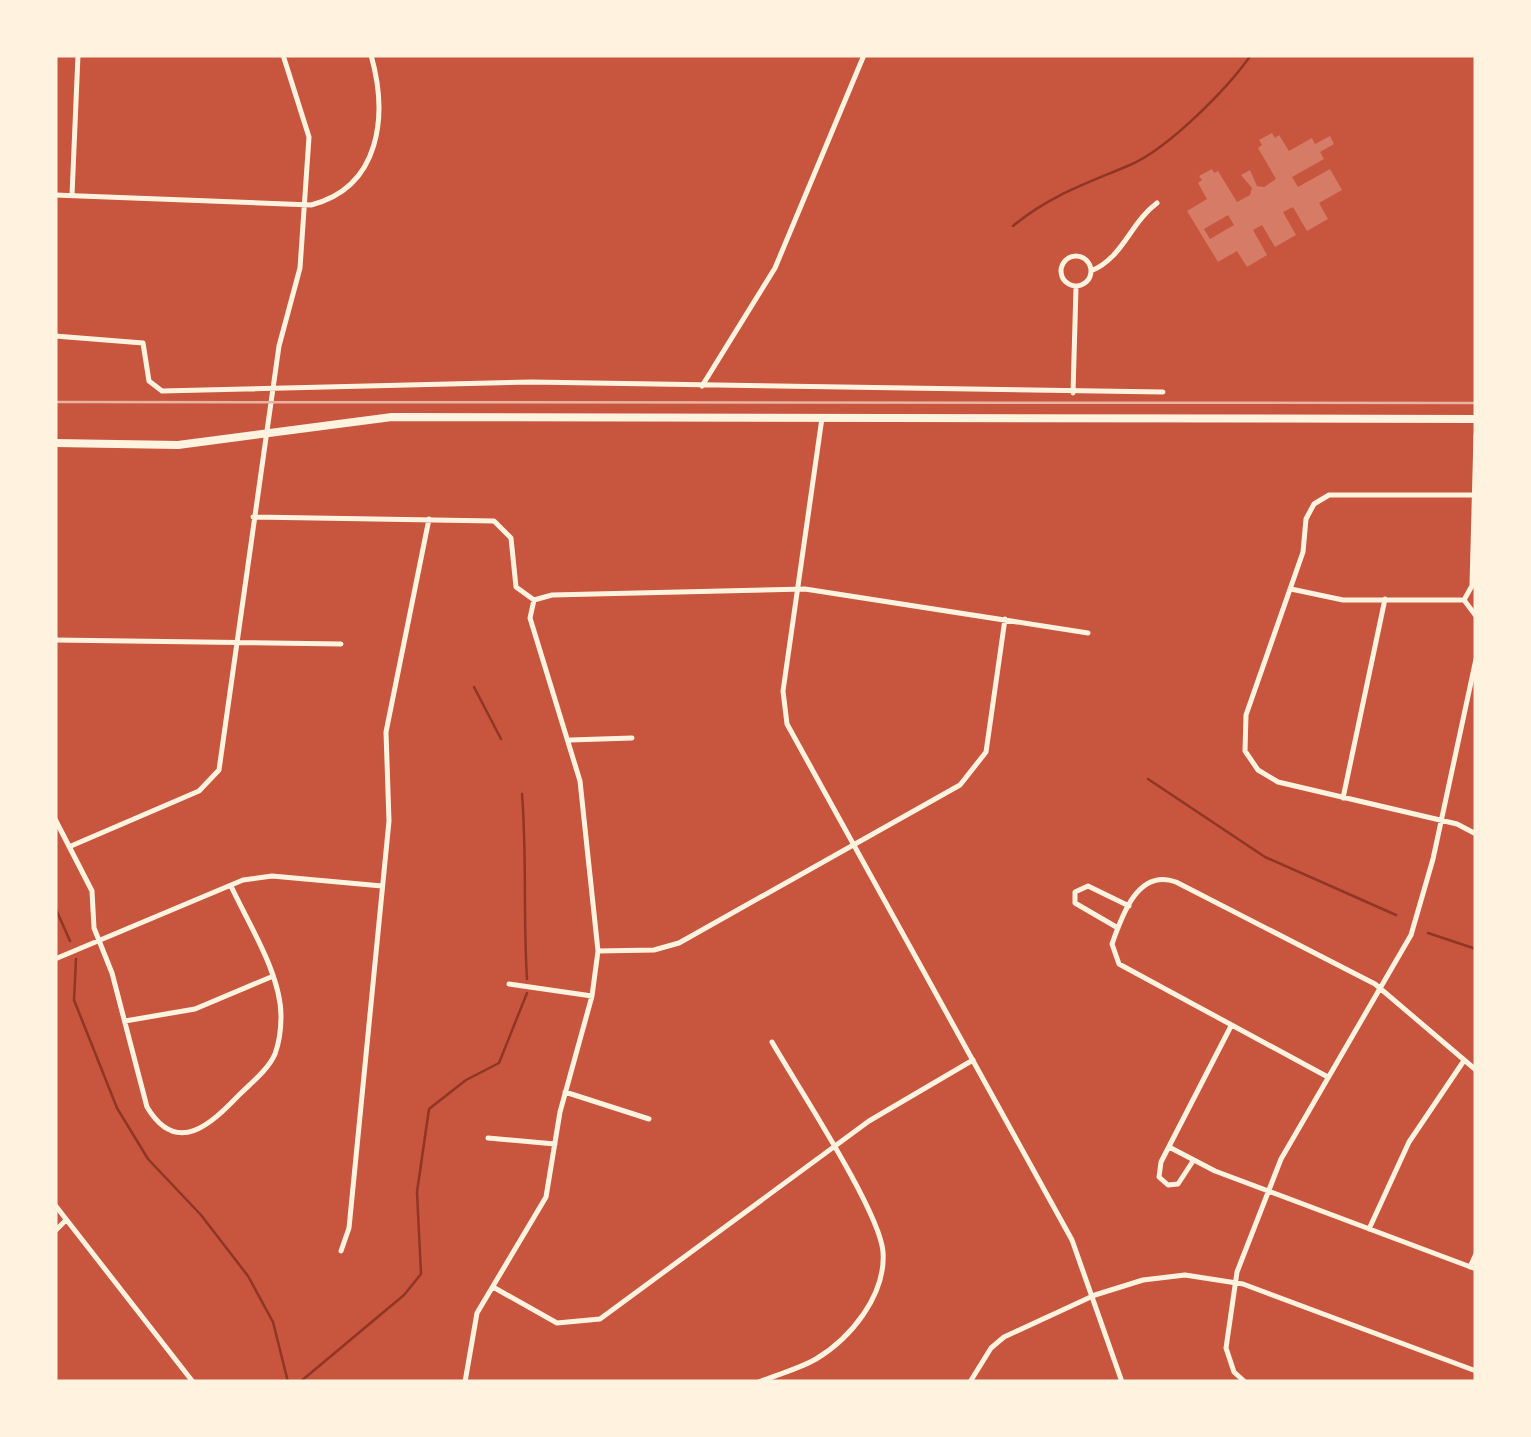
<svg xmlns="http://www.w3.org/2000/svg" width="1531" height="1437" font-family="'PT Sans',sans-serif">
	<rect width="100%" height="100%" fill="#c8553d"/>
	<g fill="none" stroke-linecap="round" stroke-linejoin="round">
		<!-- stream -->
		<path stroke="#8f3625" stroke-width="2.5" d="M1013,226c37,-31 75,-43 117,-61 39,-17 97,-76 121,-110
			M474,687l27,52
			M1148,779l117,78 131,58
			M522,794c5,63 1,123 5,185
			M55,907l15,34
			M1428,933l48,16
			M76,959l-2,41 43,108 31,51 53,56 47,61 25,46 15,60
			M300,1382l104,-87 17,-21 -4,-82 12,-83 37,-29 33,-17 28,-70"/>
	</g>
	<!-- building -->
	<path fill="#d67c66" fill-rule="evenodd" d="M1272,133l3,5 4,-3 10,16 23,-13 3,6 15,-8 4,8 -14,8 4,7 -32,18 6,10 32,-18 12,21 -23,13 9,16 -21,12 -14,-24 -10,5 13,23 -21,12 -13,-22 -9,5 14,25 -20,12 -10,-16 -19,11 -31,-51 20,-12 -9,-16 4,-3 -3,-4 13,-7 2,4 4,-2 19,31 13,-7 2,-7 -11,-13 9,-5 7,16 7,1 12,-8 -18,-31 4,-3 -3,-5zM1228,215l6,10 -24,14 -6,-10z"/>
	<g fill="none" stroke-linecap="round" stroke-linejoin="round">
		<!-- minor -->
		<path stroke="#fff3e0" stroke-width="5" d="M55,195l256,10c70,-18 77,-90 60,-150
			M72,195l6,-140
			M1061 271a15 15 0 1 1 30 0a15 15 0 1 1-30 0Z
			M1091,271c32,-13 39,-48 66,-68
			M55,336l88,7 6,38 13,10 369,-9 632,10
			M702,386l73,-118 89,-213
			M1073,393l3,-106
			M1476,495h-147l-15,9 -8,15 -3,33 -57,163 -1,36 13,19 20,12 179,42 19,10
			M253,517l241,4 17,17 5,49 18,13 18,-5 253,-6 283,44
			M1473,584l-9,16 12,16
			M1472,585l4,-150
			M1291,589l52,11h121
			M55,640l286,4
			M570,740l62,-2
			M1343,798l42,-199
			M55,819l37,72 2,37 18,45 35,134c30,50 64,17 92,-12 12,-12 29,-25 36,-41 4,-11 6,-26 6,-38 0,-42 -33,-93 -50,-130
			M71,846l128,-55 20,-21 60,-424 21,-78 9,-131 -26,-82
			M1118,928l-43,-25v-11l13,-6 41,20
			M598,951l56,-1 25,-7 281,-158 26,-33 19,-133
			M55,959l188,-79 29,-4 110,10
			M509,984l83,12
			M125,1021l70,-12 76,-32
			M1326,1076l-207,-112 -7,-20c10,-29 26,-76 64,-62l199,102 101,86
			M565,1092l84,27
			M488,1138l67,6
			M1169,1147l46,24 261,98
			M1193,1161l-15,23 -10,1 -9,-8 2,-15 70,-136
			M55,1205l138,177
			M1369,1229l40,-87 54,-80
			M55,1231l11,-11
			M341,1251l8,-23 40,-407 -3,-89 43,-213
			M1470,1267l6,-13
			M493,1287l64,36 43,-4 269,-198 104,-61
			M465,1382l12,-69 69,-116 14,-85 32,-116 6,-45 -18,-170 -50,-163 4,-18
			M759,1382c19,-8 40,-13 57,-23 35,-21 70,-64 67,-107 -3,-41 -87,-168 -111,-210
			M970,1382l21,-34 13,-11 91,-42 48,-15 42,-5 58,9 233,87
			M1245,1382l-11,-10 -8,-24 11,-76 44,-113 130,-224 22,-76 43,-200"/>
		<!-- tertiary -->
		<path stroke="#fff3e0" stroke-width="5" d="M822,418l-39,273 4,33 285,516 50,142"/>
		<!-- primary -->
		<path stroke="#fff3e0" stroke-width="8" d="M55,443l123,2 214,-28 1084,2"/>
		<!-- rail -->
		<path stroke="#e9b49f" stroke-width="2.5" d="M55,402l1421,1"/>
	</g>
	<!-- border -->
	<rect width="1531" height="1437" fill="none" stroke="#fff3e0" stroke-width="115"/>
</svg>
